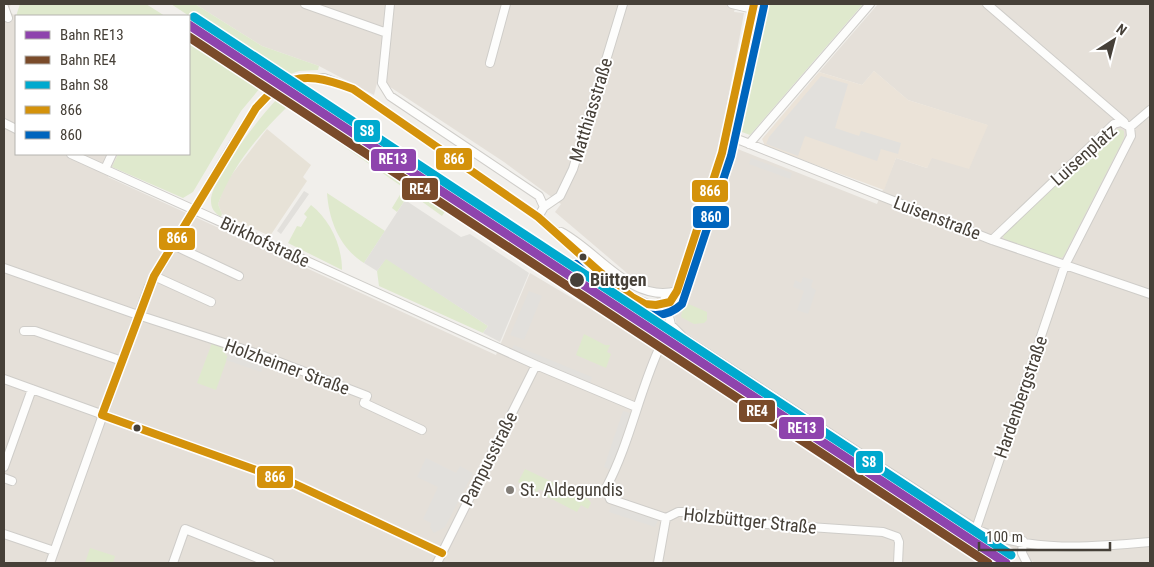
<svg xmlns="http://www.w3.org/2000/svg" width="1154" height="567" font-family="'Roboto Condensed',sans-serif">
	<rect width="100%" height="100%" fill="#f1efeb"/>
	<!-- residential -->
	<path fill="#e5e0d9" d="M4,4h7l-3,7 8,5v138h102l-10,23 388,178 34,-82 135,80 317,210h-978z
		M195,4h541l-2,8 10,1 -24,129 157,62 19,-46 31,10 4,-10 56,-33 -79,-25 -34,-29 -12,14 -43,-13 59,-68h272v559h-115l-352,-232 -6,-5 -3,-13 -119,-101 6,-8 -57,-42 -126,-83 -4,16 -55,-29 -57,-20z"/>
	<!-- commercial -->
	<path fill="#ebe3d8" d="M874,71l34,29 80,25 -19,44 -37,-11 -5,10 -31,-10 -12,32 -119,-44 -3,-7 57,-67 43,13z"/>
	<!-- education -->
	<path fill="#e7e2d7" d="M267,129l44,36 -8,12 4,4 -37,55 -48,-22 -4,-10 8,-22z"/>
	<!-- green -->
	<path fill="#dfe9cd" d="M20,4h126l19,12h-149z
		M171,4h24l67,42 57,20 -1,4 -19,1 -20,7 -29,-22z
		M762,4h101l-113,131 -16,-6z
		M189,32l76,50 -24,29 -48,81 -10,6 -71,-31 6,-13h71z
		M280,96l168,111 -6,9 -32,-23 -13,19 -5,-4 12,-20 -117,-81c-28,27 -56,61 -69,97l4,10 -1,3c-6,-4 -10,-8 -10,-16 -1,-21 53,-90 69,-105z
		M1120,129l4,2v7l-61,119 -6,2 -53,-20 -1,-4 111,-105z
		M327,193l58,38 -21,32c-24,-15 -35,-42 -37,-70z
		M311,205c19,15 31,40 31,65l-54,-27 9,-17 4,1 6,-10 -3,-3z
		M386,258l102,68 -5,7 -104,-47 -2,-15z
		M684,302l23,10v8l-3,3 -10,1 -13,-7z
		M584,334l21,11h5l-3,7 4,2 -5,14 -30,-13z
		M212,343l16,5 -3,7 3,1 -12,34 -19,-7z
		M525,469l63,30 3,4 -3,6 -7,-4 -4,7 -31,-16 1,-3 -8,-4 -2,3 -19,-10z
		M90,548l25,8 -2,7h-28z"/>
	<!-- parking -->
	<path fill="#e2e0dc" d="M821,76l27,8 -13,44 24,8 2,-5 40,12 -3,11 -17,-5 -4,12 -72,-25 -7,20 -32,-12 3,-7z
		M751,158l41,15 -2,6 -41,-15z
		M304,191l5,3 -28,40 -4,-3z
		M405,200l56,37 9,-3 59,39 -29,69 -17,-9 5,-7 -102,-67 -9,12 -13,-8z
		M803,277l10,3 -2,7 5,3 -8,24 -11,-4 7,-19 -11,-4 2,-7 6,3z
		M529,291l13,5 -18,44 -14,-5z
		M514,345l78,32 -2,7 -79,-33z
		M230,349l35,12 -4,11 -35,-12z
		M623,411l7,2 -19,57 -7,-3z
		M426,458l30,15 4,-7 13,7 -28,54 -11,6 -4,-6 1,-4 -8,-4 15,-32 -21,-10z
		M611,505l47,15 -3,7 -46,-15z"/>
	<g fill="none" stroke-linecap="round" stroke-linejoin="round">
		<!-- minor casing -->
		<g stroke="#cfcdc9" stroke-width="10">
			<path id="minor" d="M305,4l82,29
				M390,4l-8,79 8,13 149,100 5,11 -6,10
				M732,4l21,5
				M987,4l137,118
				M4,7l4,11
				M490,63l16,-59
				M4,123l12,6
				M1130,127l20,-17
				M727,135l265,105 158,54
				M749,144l121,-140
				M71,154l465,211 100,42
				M105,169l7,-15
				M544,207l16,-11 13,-27 50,-165
				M561,232c37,19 70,72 116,59
				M173,245l66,31
				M4,268l134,47 123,40 106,41 -3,7 58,27
				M154,276l57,26
				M664,294l7,31 13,13 292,191c51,24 120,18 174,13
				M24,331h11l87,30
				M658,351c-20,45 -29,94 -52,137l4,11 56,19 12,-6h6l53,10 146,10 14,5 2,5 -1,21
				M4,379l291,105 147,69
				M4,467l28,-78
				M4,478l8,3
				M976,529l89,-264 66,-129 -1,-9 -9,-5 -7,2 -122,116
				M4,534l50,17
				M1023,541l-1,12 5,10
				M50,563l99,-277 80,-135 27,-43 12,-13 19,-13 15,-4h22l29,11 185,128 87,75c17,12 40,22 52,-1l45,-138 32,-149
				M173,563l12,-34 85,34
				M437,563l99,-198
				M658,563l8,-45"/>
		</g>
		<!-- minor -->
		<use href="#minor" stroke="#fdfdfc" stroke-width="8"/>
		<!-- bus-1 casing -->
		<g stroke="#fff" stroke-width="11">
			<path id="bus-1" d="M102,415l52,-139 102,-168c7,-7 14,-16 23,-22 24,-15 50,-6 74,3l185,128 63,56 31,24 13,7 11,1 14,-3 7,-11 45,-138 32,-149
				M102,415l193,69 147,69"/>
		</g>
		<!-- bus-2 casing -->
		<g stroke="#fff" stroke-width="11">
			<path id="bus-2" d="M576,264c25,24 71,73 106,40l49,-148 33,-150"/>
		</g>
		<!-- bus-1 -->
		<use href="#bus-1" stroke="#d4920b" stroke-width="8"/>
		<!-- bus-2 -->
		<use href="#bus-2" stroke="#0065bd" stroke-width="8"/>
		<!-- rail-1 casing -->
		<g stroke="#fff" stroke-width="12">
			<path id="rail-1" d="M189,25l817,538"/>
		</g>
		<!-- rail-2 casing -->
		<g stroke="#fff" stroke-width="12">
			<path id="rail-2" d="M189,37l799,526"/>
		</g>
		<!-- rail-3 casing -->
		<g stroke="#fff" stroke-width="12">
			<path id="rail-3" d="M194,17l817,538"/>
		</g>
		<!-- rail-1 -->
		<use href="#rail-1" stroke="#8e44ad" stroke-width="9"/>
		<!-- rail-2 -->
		<use href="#rail-2" stroke="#7a4b2a" stroke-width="9"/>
		<!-- rail-3 -->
		<use href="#rail-3" stroke="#00a9ce" stroke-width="9"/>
	</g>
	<!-- markers -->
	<g fill="#464038" stroke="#fff" stroke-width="2">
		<circle cx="583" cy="257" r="4.5"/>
		<circle cx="577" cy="280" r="8"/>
		<circle cx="137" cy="428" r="4.5"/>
	</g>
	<circle fill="#827d77" stroke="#fff" stroke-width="2" cx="510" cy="490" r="5"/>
	<g text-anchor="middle" stroke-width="4" stroke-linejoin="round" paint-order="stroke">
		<!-- street labels -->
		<g font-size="18" fill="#464038" stroke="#fff">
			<text transform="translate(591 110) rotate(-73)" y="6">Matthiasstraße</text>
			<text transform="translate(1084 155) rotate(-42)" y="6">Luisenplatz</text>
			<text transform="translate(937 218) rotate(21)" y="6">Luisenstraße</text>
			<text transform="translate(265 242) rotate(25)" y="6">Birkhofstraße</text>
			<text transform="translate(287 367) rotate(20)" y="6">Holzheimer Straße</text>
			<text transform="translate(1021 397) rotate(-71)" y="6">Hardenbergstraße</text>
			<text transform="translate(489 459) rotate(-63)" y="6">Pampusstraße</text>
			<text transform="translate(750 521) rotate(6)" y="6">Holzbüttger Straße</text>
		</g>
		<!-- stop labels -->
		<g font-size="18" font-weight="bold" fill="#464038" stroke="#fff" text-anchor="start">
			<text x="590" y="286">Büttgen</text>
		</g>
		<!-- poi labels -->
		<g font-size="18" fill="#464038" stroke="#fff" text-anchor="start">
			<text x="520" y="496">St. Aldegundis</text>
		</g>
	</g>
	<g stroke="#fff" stroke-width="2">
		<rect x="353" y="119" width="28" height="24" rx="5" fill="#00a9ce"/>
		<rect x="435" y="147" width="38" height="24" rx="5" fill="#d4920b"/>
		<rect x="370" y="148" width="47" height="24" rx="5" fill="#8e44ad"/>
		<rect x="401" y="177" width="38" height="24" rx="5" fill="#7a4b2a"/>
		<rect x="691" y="179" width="38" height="24" rx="5" fill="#d4920b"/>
		<rect x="692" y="205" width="38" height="24" rx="5" fill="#0065bd"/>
		<rect x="158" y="227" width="38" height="24" rx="5" fill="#d4920b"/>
		<rect x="738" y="399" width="38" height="24" rx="5" fill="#7a4b2a"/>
		<rect x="778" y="416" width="47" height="24" rx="5" fill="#8e44ad"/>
		<rect x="855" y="450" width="29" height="24" rx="5" fill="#00a9ce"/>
		<rect x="256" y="465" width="38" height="24" rx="5" fill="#d4920b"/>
	</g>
	<g font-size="14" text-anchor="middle" font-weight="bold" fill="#fff">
		<text x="367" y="136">S8</text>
		<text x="454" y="164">866</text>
		<text x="393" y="164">RE13</text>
		<text x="420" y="194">RE4</text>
		<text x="710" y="196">866</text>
		<text x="711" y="222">860</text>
		<text x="177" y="243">866</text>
		<text x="757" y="416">RE4</text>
		<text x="802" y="433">RE13</text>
		<text x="869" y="467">S8</text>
		<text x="275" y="482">866</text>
	</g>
	<!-- border -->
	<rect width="1154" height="567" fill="none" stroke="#464038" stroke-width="10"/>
	<!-- legend -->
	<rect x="15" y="15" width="175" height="140" fill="#ffffff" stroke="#b5b3af"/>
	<rect x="25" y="31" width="25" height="8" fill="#8e44ad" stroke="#b5b3af"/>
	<text x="60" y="40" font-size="15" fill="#464038">Bahn RE13</text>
	<rect x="25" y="56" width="25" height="8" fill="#7a4b2a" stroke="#b5b3af"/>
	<text x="60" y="65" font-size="15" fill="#464038">Bahn RE4</text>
	<rect x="25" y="81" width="25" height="8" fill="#00a9ce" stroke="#b5b3af"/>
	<text x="60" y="90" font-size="15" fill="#464038">Bahn S8</text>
	<rect x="25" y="106" width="25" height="8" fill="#d4920b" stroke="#b5b3af"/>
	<text x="60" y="115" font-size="15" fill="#464038">866</text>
	<rect x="25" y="131" width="25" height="8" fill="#0065bd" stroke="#b5b3af"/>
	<text x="60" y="140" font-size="15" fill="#464038">860</text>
	<!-- north arrow -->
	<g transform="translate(1114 40) rotate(36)" stroke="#ffffff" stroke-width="4" paint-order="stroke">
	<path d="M0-4L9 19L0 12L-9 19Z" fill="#464038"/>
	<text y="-8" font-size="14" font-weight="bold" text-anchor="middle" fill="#464038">N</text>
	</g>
	<!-- scale -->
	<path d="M979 542v8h131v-8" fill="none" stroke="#464038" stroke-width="2.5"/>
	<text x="986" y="542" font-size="15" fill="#464038" stroke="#ffffff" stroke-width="4" paint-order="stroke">100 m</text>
</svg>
